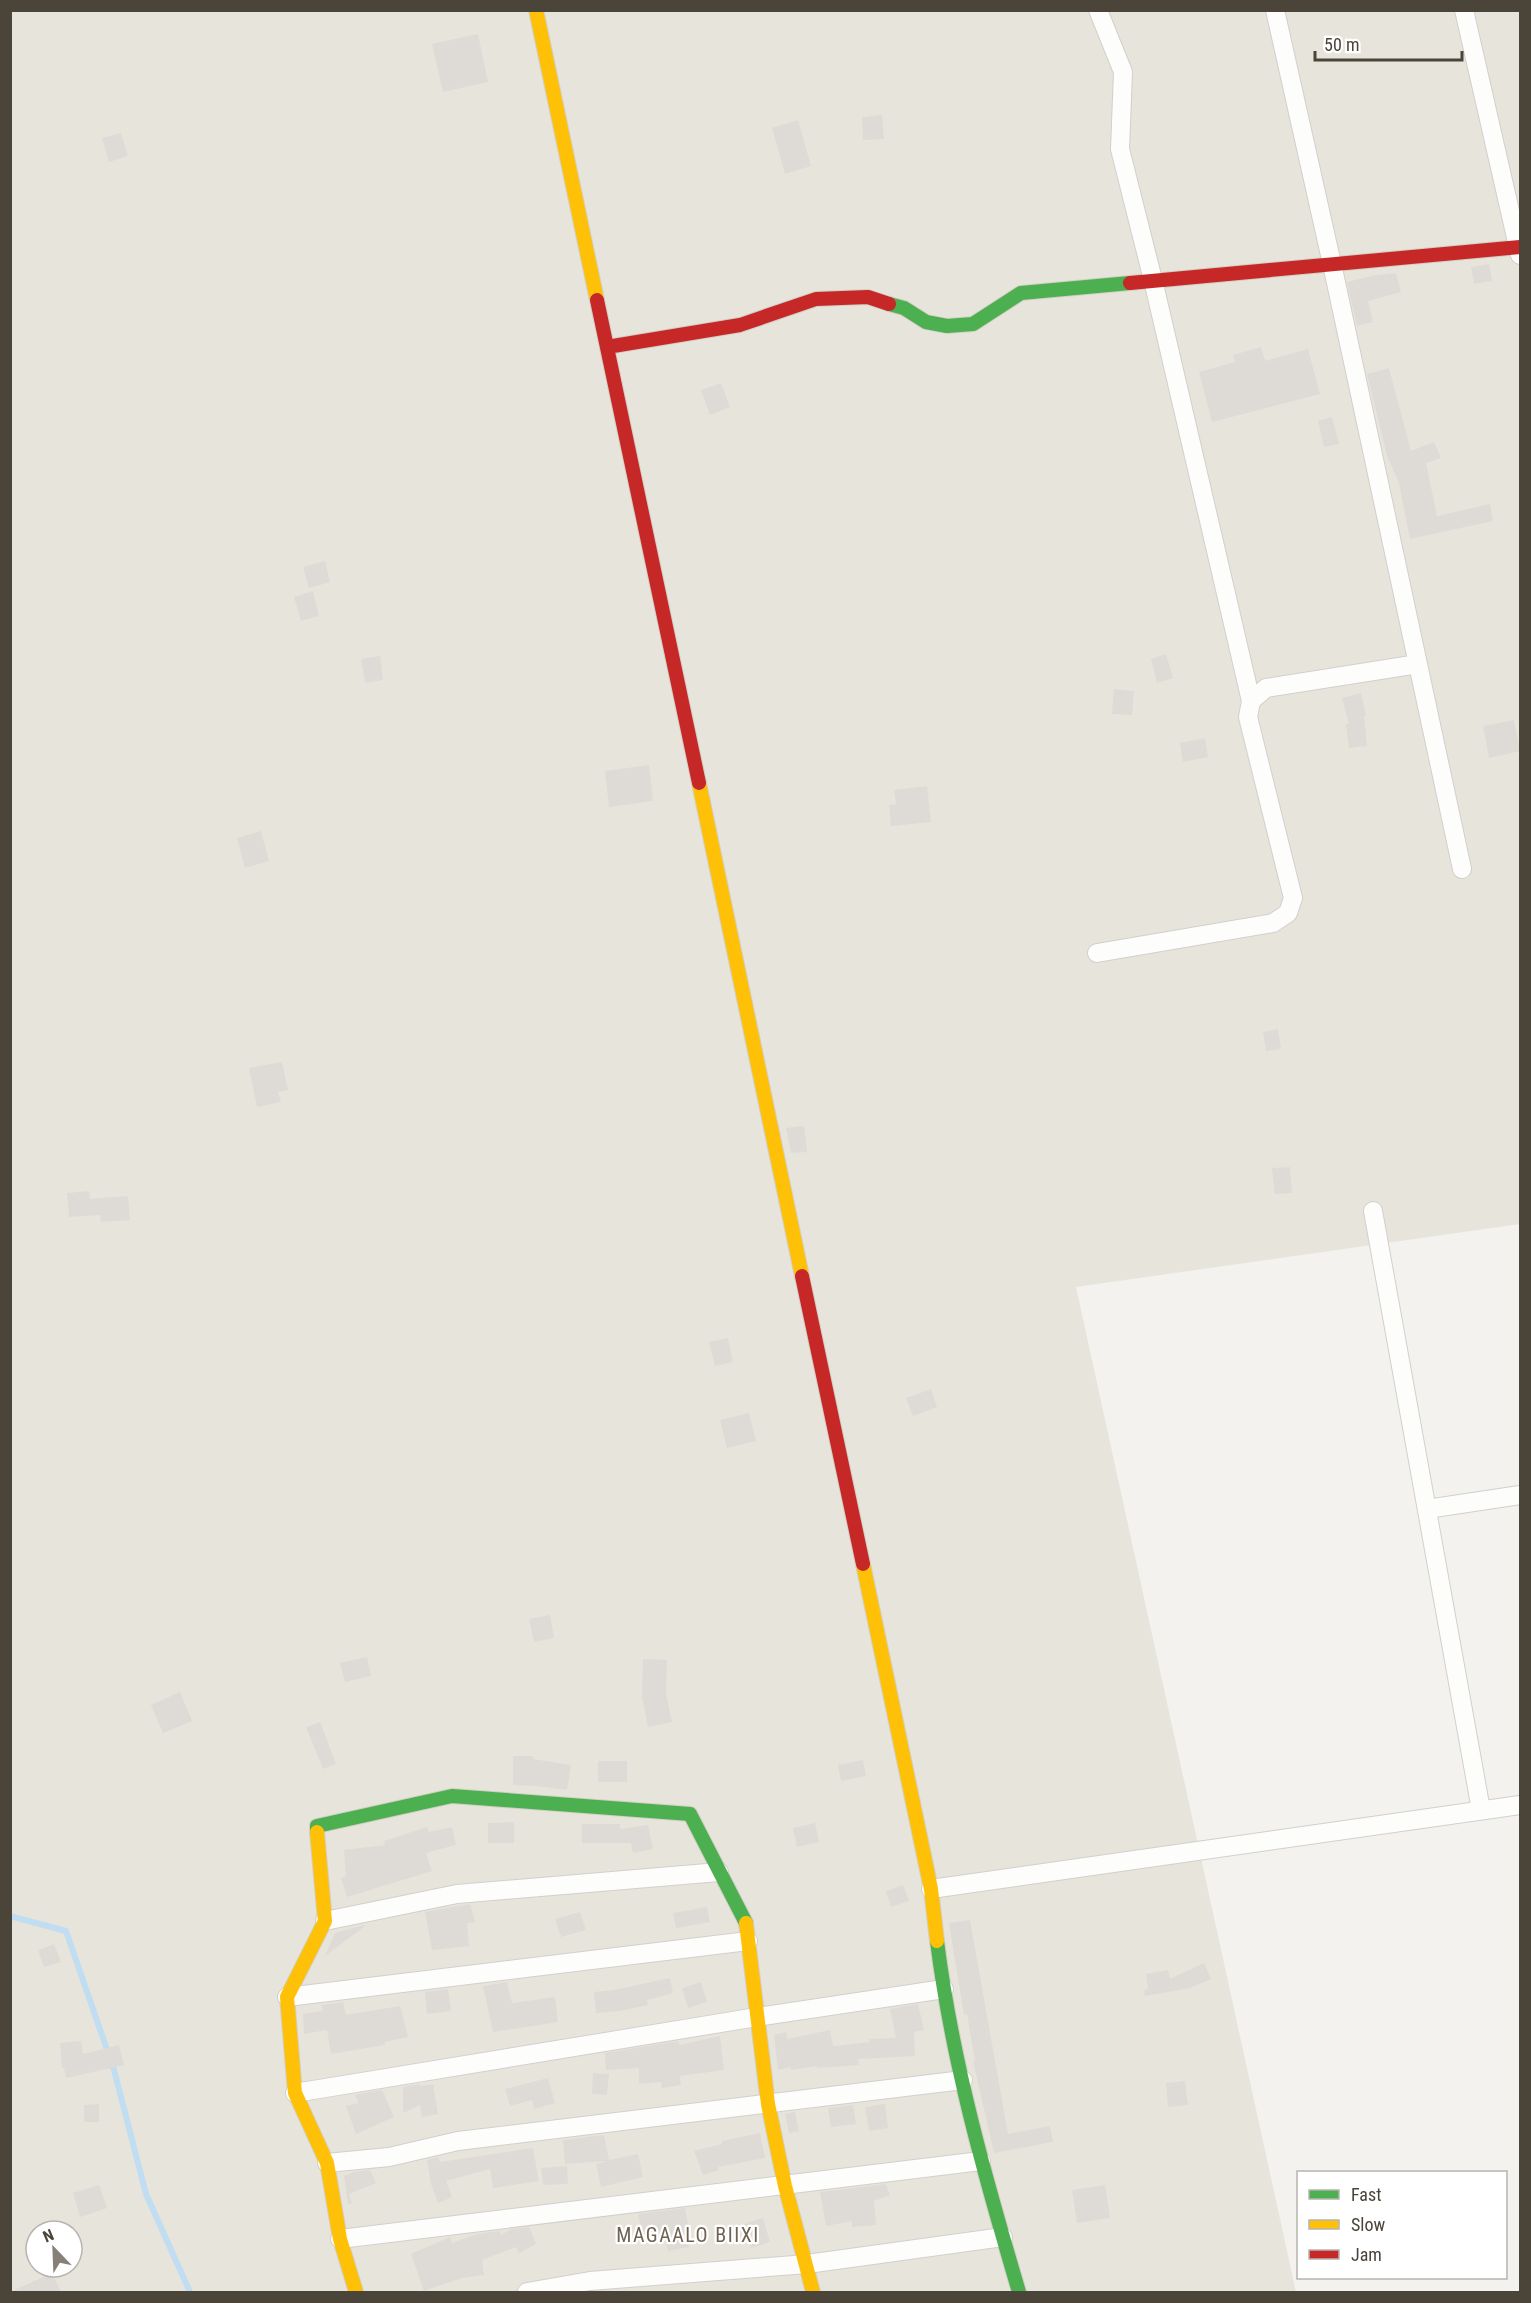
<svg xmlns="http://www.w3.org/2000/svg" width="1531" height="2303" font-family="'Roboto Condensed',sans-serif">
	<rect width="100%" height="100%" fill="#f4f2ee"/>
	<!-- residential -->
	<path fill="#e7e4dc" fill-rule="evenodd" d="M11,11h1509v1213l-444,63 220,1005h-1285zM36,2231h36v36h-36z"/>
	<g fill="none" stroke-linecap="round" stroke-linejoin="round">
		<!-- stream -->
		<path stroke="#c0ddf1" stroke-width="6" d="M10,1916l56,15 48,139 32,124 44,98"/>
	</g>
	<!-- building -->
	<path fill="#dedbd6" d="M478,34l10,48 -45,10 -11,-48z
		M882,115l2,24 -21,1 -1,-23z
		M798,120l13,46 -26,8 -13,-46z
		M121,133l7,23 -19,6 -7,-24z
		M1489,264l3,17 -18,3 -3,-17z
		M1396,273l5,19 -33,9 5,21 -16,4 -10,-44 29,-7z
		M1261,347l4,14 43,-12 12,45 -108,28 -13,-50 36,-10 -2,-7z
		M1389,368l22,83 23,-9 7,16 -15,5 11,53 53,-12 3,17 -83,18 -11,-56 -12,-27 -20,-82z
		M721,383l9,24 -20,8 -9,-25z
		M1332,417l7,27 -15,3 -6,-26z
		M325,561l5,21 -21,6 -6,-21z
		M313,591l6,25 -18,5 -7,-24z
		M1166,654l7,24 -16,5 -6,-24z
		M380,656l3,24 -18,3 -4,-24z
		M1114,689l20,2 -2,24 -20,-1z
		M1361,693l5,23h-2l3,30 -18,2 -3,-24h3l-7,-26z
		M1514,720l6,31 -31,7 -6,-32z
		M1205,738l3,19 -25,5 -3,-19z
		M649,765l4,36 -44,6 -4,-36z
		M927,786l4,36 -40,4 -2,-21 7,-1 -2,-14z
		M261,831l8,30 -24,7 -8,-30z
		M1278,1029l3,20 -15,2 -3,-19z
		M282,1062l6,28 -10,2 3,10 -24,5 -8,-39z
		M804,1126l3,26 -16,1 -5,-25z
		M1290,1167l2,26 -17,1 -3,-26z
		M89,1191l1,8 38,-3 2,24 -29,2 -1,-7 -31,2 -2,-24z
		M728,1338l5,24 -18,4 -6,-24z
		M931,1389l6,18 -24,9 -7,-18z
		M749,1413l7,28 -29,7 -7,-28z
		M550,1615l4,23 -20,4 -5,-23z
		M367,1657l4,19 -26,6 -5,-19z
		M643,1659l24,1 -1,34 6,28 -24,5 -6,-30z
		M180,1692l12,29 -29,12 -12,-28z
		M320,1722l16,42 -13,5 -17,-42z
		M513,1756h20v3l38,6 -4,25 -31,-4 -23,-1z
		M863,1760l3,16 -25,5 -3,-16z
		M598,1761h29v21h-29z
		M514,1822v21h-26v-20z
		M815,1823l4,19 -22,5 -4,-19z
		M582,1824h38v5l28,-4 5,24 -20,4 -2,-10h-49z
		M427,1827l2,5 23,-5 4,18 -30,8 6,18 -85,26 -6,-19 5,-2 -2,-26 41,-5 -1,-4z
		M903,1885l6,16 -18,6 -5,-16z
		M470,1904l5,18 -8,1 2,23 -37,4 -7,-38z
		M707,1907l3,15 -34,6 -3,-15z
		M580,1912l6,18 -25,7 -6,-18z
		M970,1920l38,214 42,-8 3,16 -59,11 -20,-88 -1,-4h2l-8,-47 -3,1 -15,-92z
		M364,1925l1,1 -40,30 10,-23z
		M54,1944l7,18 -17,5 -6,-17z
		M1204,1963l7,16 -21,9 -45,8 -1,-5 4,-2 -2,-15 22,-4 2,9z
		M670,1978l3,15 -26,7 1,5 -28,6 -24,2 -2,-21 20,-2z
		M507,1982l5,21 43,-6 3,25 -65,10 -10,-46z
		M701,1982l6,20 -19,6 -6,-20z
		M448,1989l3,22 -24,3 -2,-22z
		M343,2002l3,13 54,-9 8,31 -23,5v3l-54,9 -4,-24 -23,4 -1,-20 20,-3 -2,-6z
		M918,2004l6,26 -10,2 1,24 -57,3 1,6 -42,3v-2l-26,4v-3l-13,3 -4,-35 12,-3 1,7 43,-9 3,16 36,-4v-3l27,-1 -6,-29z
		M720,2036l4,34 -44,6 1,9 -19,3 -1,-6 -22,2v-16l-33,2 -1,-17 73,-12 2,4z
		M81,2041l2,13 36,-9 5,20 -58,13 -2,-10h-2l-2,-25z
		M593,2073l16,1 -2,21 -15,-1z
		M548,2078l7,25 -21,6 -2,-9 -22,6 -5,-17z
		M1185,2081l3,24 -20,2 -2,-24z
		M420,2084v2l13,-2 5,30 -16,3 -2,-12 -17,8v-26z
		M382,2090l12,27 -38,17 -10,-28 13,-3 -4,-8 3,-1z
		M99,2104v18h-15v-17z
		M885,2104l3,24 -19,3 -4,-24z
		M853,2105l3,19 -25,3 -3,-19z
		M795,2112l4,19 -10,2 -4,-19z
		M760,2133l5,25 -47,9 1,3 -16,5 -9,-24 28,-7v-3z
		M604,2135l5,25 29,-6 5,23 -42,10 -5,-23 12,-3 -43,3 -2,-24z
		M533,2148l6,33 -46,7 -3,-19 -44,12 6,16 -14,6 -7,-19 -4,-24 11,-3 2,5z
		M567,2166l1,18 -25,1 -2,-17z
		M370,2170l6,13 -27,11 3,9 -4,1 -4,-28 10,-4z
		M886,2184l4,11 -16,6 2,24 -24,2v-6l-26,5 -6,-34z
		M99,2185l8,23 -27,9 -7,-24z
		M1105,2185l5,33 -33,5 -5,-33z
		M685,2208l6,32 -3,1 1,6 -21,4 -4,-21 -21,5 -5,-21z
		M763,2218l7,24 -19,6 -7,-24z
		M529,2227l7,17 -17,9 -3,-6 -34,13 2,15 -22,3 -38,13 -13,-37 39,-17 2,6 25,-9 23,-3 1,4 11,-6z
		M52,2273l9,19h-51z"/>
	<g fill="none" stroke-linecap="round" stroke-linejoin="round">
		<!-- street casing -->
		<g stroke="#d2d0cb" stroke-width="20">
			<path id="street" d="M1098,10l25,62 -3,77 33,131 98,421
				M1275,10l57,254 130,605
				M1464,10l56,245
				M1097,953l176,-30 15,-10 5,-15 -45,-181 3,-16 15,-13 152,-24
				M1373,1211l108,599
				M1427,1509l93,-14
				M931,1889l589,-84
				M325,1921l132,-27 262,-22
				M287,1997l461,-56
				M295,2093l462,-76 187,-28
				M327,2163l62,-6 69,-16 505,-61
				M340,2239l641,-78
				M527,2292l63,-11 217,-17 196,-27"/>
		</g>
		<!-- fast casing -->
		<g stroke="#d3cfc5" stroke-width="16">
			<path id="fast" d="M889,304l15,4 22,14 21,4 26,-2 48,-31 109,-10
				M317,1832v-6l135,-30 238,18 56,109
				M937,1941c15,120 48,236 82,351"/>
		</g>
		<!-- slow casing -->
		<g stroke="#d3cfc5" stroke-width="16">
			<path id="slow" d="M536,10l61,290
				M699,783l103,493
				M863,1564l68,325 6,52
				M317,1832l8,89 -38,76 8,96 32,70 13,76 16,53
				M746,1923l22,181 17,82 28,106"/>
		</g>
		<!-- jam casing -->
		<g stroke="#d3cfc5" stroke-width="16">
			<path id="jam" d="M1130,283l390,-36
				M597,300l102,483
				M607,347l133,-22 76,-26 52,-2 21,7
				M802,1276l61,288"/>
		</g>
		<!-- street -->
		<use href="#street" stroke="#fdfdfc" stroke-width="18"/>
		<!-- fast -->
		<use href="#fast" stroke="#4caf50" stroke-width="14"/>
		<!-- slow -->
		<use href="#slow" stroke="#ffc107" stroke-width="14"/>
		<!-- jam -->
		<use href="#jam" stroke="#c62828" stroke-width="14"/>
	</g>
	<g text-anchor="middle" stroke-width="4.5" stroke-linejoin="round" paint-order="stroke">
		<!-- quarter labels -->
		<g font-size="20" letter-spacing="1.5" fill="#6e6250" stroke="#fff">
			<text x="688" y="2242">MAGAALO BIIXI</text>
		</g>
	</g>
	<!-- border -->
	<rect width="1531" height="2303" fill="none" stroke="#4b4439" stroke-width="24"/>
	<!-- legend -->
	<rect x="1297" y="2171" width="210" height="108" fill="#ffffff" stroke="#b7b4b0" stroke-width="1.5"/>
	<rect x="1309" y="2190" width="30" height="9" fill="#4caf50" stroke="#b7b4b0" stroke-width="1.5"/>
	<text x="1351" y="2201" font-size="18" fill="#4b4439">Fast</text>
	<rect x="1309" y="2220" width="30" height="9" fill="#ffc107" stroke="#b7b4b0" stroke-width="1.5"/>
	<text x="1351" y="2231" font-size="18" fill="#4b4439">Slow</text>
	<rect x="1309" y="2250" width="30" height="9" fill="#c62828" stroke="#b7b4b0" stroke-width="1.5"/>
	<text x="1351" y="2261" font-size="18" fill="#4b4439">Jam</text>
	<!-- north arrow -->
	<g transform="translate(54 2249) rotate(337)"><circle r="28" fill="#ffffff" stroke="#b7b4b0" stroke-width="1.5"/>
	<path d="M0-4.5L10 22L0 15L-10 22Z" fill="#868178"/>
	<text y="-9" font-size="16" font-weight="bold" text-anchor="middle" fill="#4b4439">N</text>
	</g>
	<!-- scale -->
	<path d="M1315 51v9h147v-9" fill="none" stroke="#4b4439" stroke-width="3"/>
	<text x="1324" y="51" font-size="18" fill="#4b4439" stroke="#ffffff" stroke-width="4.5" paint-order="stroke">50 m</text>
</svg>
